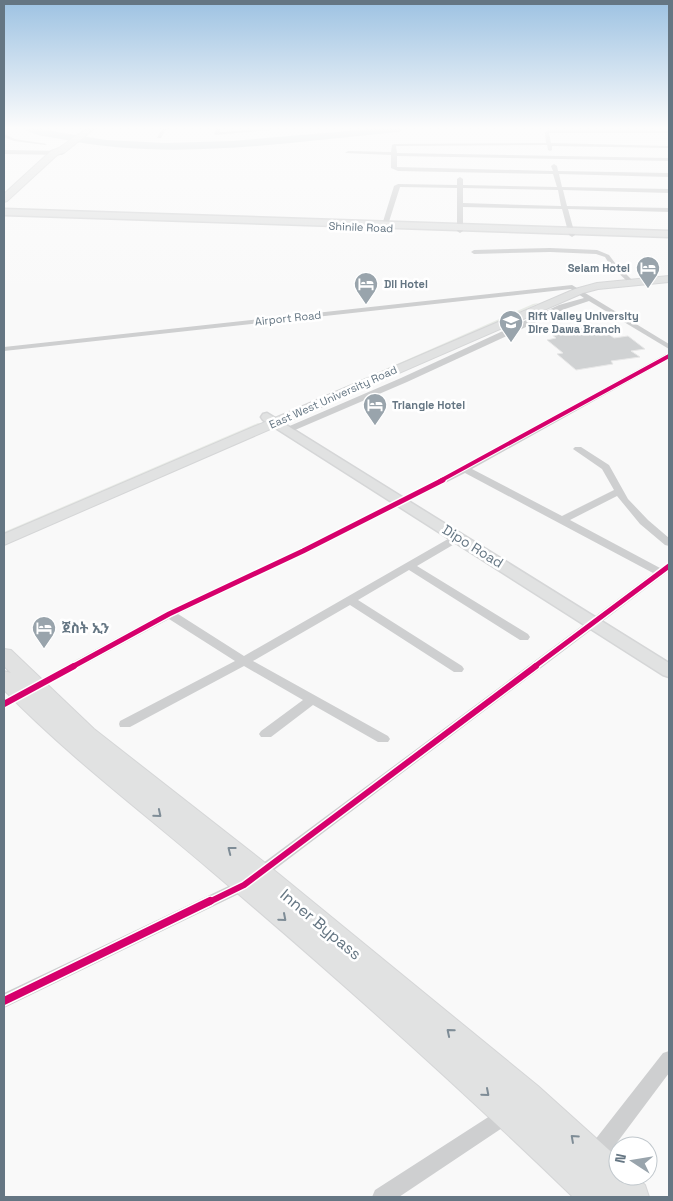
<svg xmlns="http://www.w3.org/2000/svg" width="673" height="1201" font-family="'Space Grotesk','Noto Sans Ethiopic',sans-serif">
	<rect width="100%" height="100%" fill="#f9f9f9"/>
	<!-- green -->
	<path fill="#e8ebe6" d="M539,303l-46,22 -130,54 170,-75z
		M258,423l4,1 -258,112v-4z"/>
	<g fill="none" stroke-linecap="round" stroke-linejoin="round">
		<!-- river -->
		<path fill="#ced6d9" fill-rule="evenodd" d="M25,129h15l66,11 59,3 67,-2 140,-12h32l-5,3c-111,10 -227,30 -338,7 -10,-2 -28,-3 -36,-10z"/>
	</g>
	<!-- building -->
	<path fill="#d0d2d3" stroke="#e8e8e8" d="M578,325l10,8 15,-3 11,8 14,-2 17,13 -14,2 9,6 -29,4 2,3 -37,6 -19,-16 6,-1 -16,-13 9,-2 -10,-8z"/>
	<g fill="none" stroke-linecap="round" stroke-linejoin="round">
		<!-- secondary casing -->
		<g stroke="#d5d6d7" stroke-width="3">
			<path id="secondary" d="M4,209l665,22v6l-665,-22z
				M267,413l402,250v14l-6,-2 -400,-255 -2,-3 2,-3z"/>
		</g>
		<!-- primary casing -->
		<g stroke="#d5d6d7" stroke-width="2">
			<path id="primary" d="M86,129h8l-29,23 -8,3 -50,46 -3,1v-8l47,-43 8,-3z
				M669,276v6l-71,7 -15,4 -579,252v-11l571,-245 22,-6z
				M4,649l7,1 83,79 175,137 269,220 80,72v18h17l10,9 4,12h-76c-117,-113 -240,-223 -364,-328 -69,-59 -142,-114 -205,-179v-19l7,2 -7,-7z"/>
		</g>
		<!-- street -->
		<path fill="#cecfd0" fill-rule="evenodd" d="M162,129h4l-5,9h-4z
			M217,129h4l-2,3 63,-3 -66,6 -2,-1z
			M550,130l119,1v2h-120l2,10 118,3v2l-117,-2v4l-2,1 -2,-1 -1,-5 -151,1 1,7 272,5v3l-272,-5v11l156,4 -2,-5 3,-2 3,2 1,5 111,2v4l-110,-3 3,13 107,2v4l-106,-3 4,16 102,2v4l-101,-3 7,26 -3,2 -3,-2 -7,-26 -99,-2v24l-3,2 -3,-2v-43l-57,-1 -13,41 -3,2 -3,-2 13,-42 4,-2 59,1v-6l3,-2 3,2v6l94,2 -4,-13 -155,-3 -7,-3v-13l-46,-2 3,-2 43,1 1,-7 2,-1 152,-1 -1,-11zM463,188l95,2 3,16 -98,-3z
			M4,134l11,5 32,5 -2,1 -31,-4 -10,-4z
			M4,150l58,1 3,2 -3,2 -58,-1z
			M550,248l47,2 12,5 6,8 19,19 -5,1 -19,-18 -5,-8 -9,-3 -46,-2 -76,2 -3,-2 3,-2z
			M572,285l97,59v5l-80,-48 -24,8 -158,73 -119,51 -4,-3 1,-2 116,-50 158,-73 25,-7 -13,-9 -567,62v-4z
			M666,354h3v5l-197,110 90,47 52,-26 -12,-21 -29,-20 2,-2h6l28,18 19,34 20,21 21,18v8l-4,-1 -25,-21 -23,-28 -47,24 90,48 9,-5v8l-420,318 -245,119v-15l235,-112 414,-308 -188,-100 -158,80 -129,61 66,42 211,-121h8l1,2 -1,2 -46,27 111,68 2,3 -2,3h-8l-111,-70 -51,30 104,66 2,3 -2,3h-8l-104,-67 -97,56 135,75 2,3 -2,3h-10l-65,-37 -42,32h-10l-2,-3 2,-3 42,-31 -59,-34 -114,61h-10l-1,-3 1,-3 115,-60 -66,-42 -165,89v-9l161,-87 134,-63 163,-82z
			M669,1051v22l-68,91 -7,2 -7,-2 -2,-7 2,-7 76,-97z
			M507,1105l7,3 2,6 -2,6 -115,77h-27l3,-7z"/>
		<!-- secondary -->
		<use href="#secondary" fill="#e1e2e2" fill-rule="evenodd"/>
		<!-- primary -->
		<use href="#primary" fill="#e1e2e2" fill-rule="evenodd"/>
		<!-- cycleway-far3 casing -->
		<g stroke="#fff" stroke-width="6">
			<path id="cycleway-far3" d="M440,481l229,-125"/>
		</g>
		<!-- cycleway-far2 casing -->
		<g stroke="#fff" stroke-width="8">
			<path id="cycleway-far2" d="M72,667l97,-53 134,-63 140,-71
				M534,667l135,-101"/>
		</g>
		<!-- cycleway-far1 casing -->
		<g stroke="#fff" stroke-width="9">
			<path id="cycleway-far1" d="M4,704l70,-38
				M207,903l37,-18 292,-219"/>
		</g>
		<!-- cycleway casing -->
		<g stroke="#fff" stroke-width="11">
			<path id="cycleway" d="M4,1001l206,-100"/>
		</g>
		<!-- cycleway-far3 -->
		<use href="#cycleway-far3" stroke="#d6006c" stroke-width="4"/>
		<!-- cycleway-far2 -->
		<use href="#cycleway-far2" stroke="#d6006c" stroke-width="5"/>
		<!-- cycleway-far1 -->
		<use href="#cycleway-far1" stroke="#d6006c" stroke-width="6"/>
		<!-- cycleway -->
		<use href="#cycleway" stroke="#d6006c" stroke-width="8"/>
	</g>
	<!-- one-way arrows -->
	<defs><path id="oneway-chevron" d="M-2-3.5L2.5 0L-2 3.5" fill="none" stroke-width="1.6" stroke-linecap="round" stroke-linejoin="round" transform="scale(1.25)"/></defs>
	<g stroke="#7e8c96">
		<use href="#oneway-chevron" transform="translate(158 814) rotate(40)"/>
		<use href="#oneway-chevron" transform="translate(231 850) rotate(-142)"/>
		<use href="#oneway-chevron" transform="translate(283 918) rotate(41)"/>
		<use href="#oneway-chevron" transform="translate(450 1032) rotate(-140)"/>
		<use href="#oneway-chevron" transform="translate(486 1093) rotate(41)"/>
		<use href="#oneway-chevron" transform="translate(574 1138) rotate(-138)"/>
	</g>
	<!-- sky -->
	<linearGradient id="sky" x2="0" y2="1"><stop stop-color="#9dc2e2"/><stop offset="0.43" stop-color="#fcfcfc"/><stop offset="1" stop-color="#fcfcfc" stop-opacity="0"/></linearGradient>
	<rect width="673" height="297" fill="url(#sky)"/>
	<!-- icons -->
	<defs>
		<g id="hotel-pin" transform="scale(1.25)"><path d="M0 17L-7.5 6A9.5 9.5 0 1 1 7.5 6Z" fill="#99a4ac" stroke="#fff"/><path d="M-6-4.5h1.5V1H6V5H4.5V3h-9V5H-6ZM-4 0a1.8 1.8 0 1 1 3.6 0ZM.5 0V-2.5h3Q6-2.5 6 0Z" fill="#fff"/></g>
		<g id="university-pin" transform="scale(1.25)"><path d="M0 17L-7.5 6A9.5 9.5 0 1 1 7.5 6Z" fill="#99a4ac" stroke="#fff"/><path d="M0-5L7-2L0 1L-7-2ZM-4 1L0 2.5L4 1V4Q0 6-4 4Z" fill="#fff"/></g>
	</defs>
	<g fill-rule="evenodd">
		<use href="#hotel-pin" x="648" y="268"/>
		<use href="#hotel-pin" x="366" y="284"/>
		<use href="#university-pin" x="511" y="322"/>
		<use href="#hotel-pin" x="375" y="405"/>
		<use href="#hotel-pin" x="44" y="628"/>
	</g>
	<g text-anchor="middle" stroke-width="5" stroke-linejoin="round" paint-order="stroke">
		<!-- far-street labels -->
		<g font-size="11" fill="#657683" stroke="#fff">
			<text transform="translate(361 227) rotate(2)" y="4">Shinile Road</text>
			<text transform="translate(288 318) rotate(-6)" y="4">Airport Road</text>
			<text transform="translate(333 397) rotate(-24)" y="4">East West University Road</text>
		</g>
		<!-- far-poi labels -->
		<g font-size="11" font-weight="bold" fill="#657683" stroke="#fff" text-anchor="start">
			<text x="630" y="272" text-anchor="end">Selam Hotel</text>
			<text x="384" y="288">Dil Hotel</text>
			<text x="528" y="320">Rift Valley University<tspan x="528" dy="13">Dire Dawa Branch</tspan></text>
			<text x="392" y="409">Triangle Hotel</text>
		</g>
		<!-- street labels -->
		<g font-size="14" fill="#657683" stroke="#fff">
			<text transform="translate(473 546) rotate(32)" y="5">Dipo Road</text>
		</g>
		<!-- poi labels -->
		<g font-size="14" font-weight="bold" fill="#657683" stroke="#fff" text-anchor="start">
			<text x="62" y="633">ጀስት ኢን</text>
		</g>
		<!-- near-street labels -->
		<g font-size="16" fill="#657683" stroke="#fff">
			<text transform="translate(321 924) rotate(40)" y="6">Inner Bypass</text>
		</g>
	</g>
	<!-- border -->
	<rect width="673" height="1201" fill="none" stroke="#657683" stroke-width="10"/>
	<!-- north arrow -->
	<g transform="translate(633 1161) rotate(282)"><circle r="24" fill="#ffffff" stroke="#c1c8cd"/>
	<path d="M0-4L9 19L0 12L-9 19Z" fill="#99a4ac"/>
	<text y="-8" font-size="14" font-weight="bold" text-anchor="middle" fill="#657683">N</text>
	</g>
</svg>
